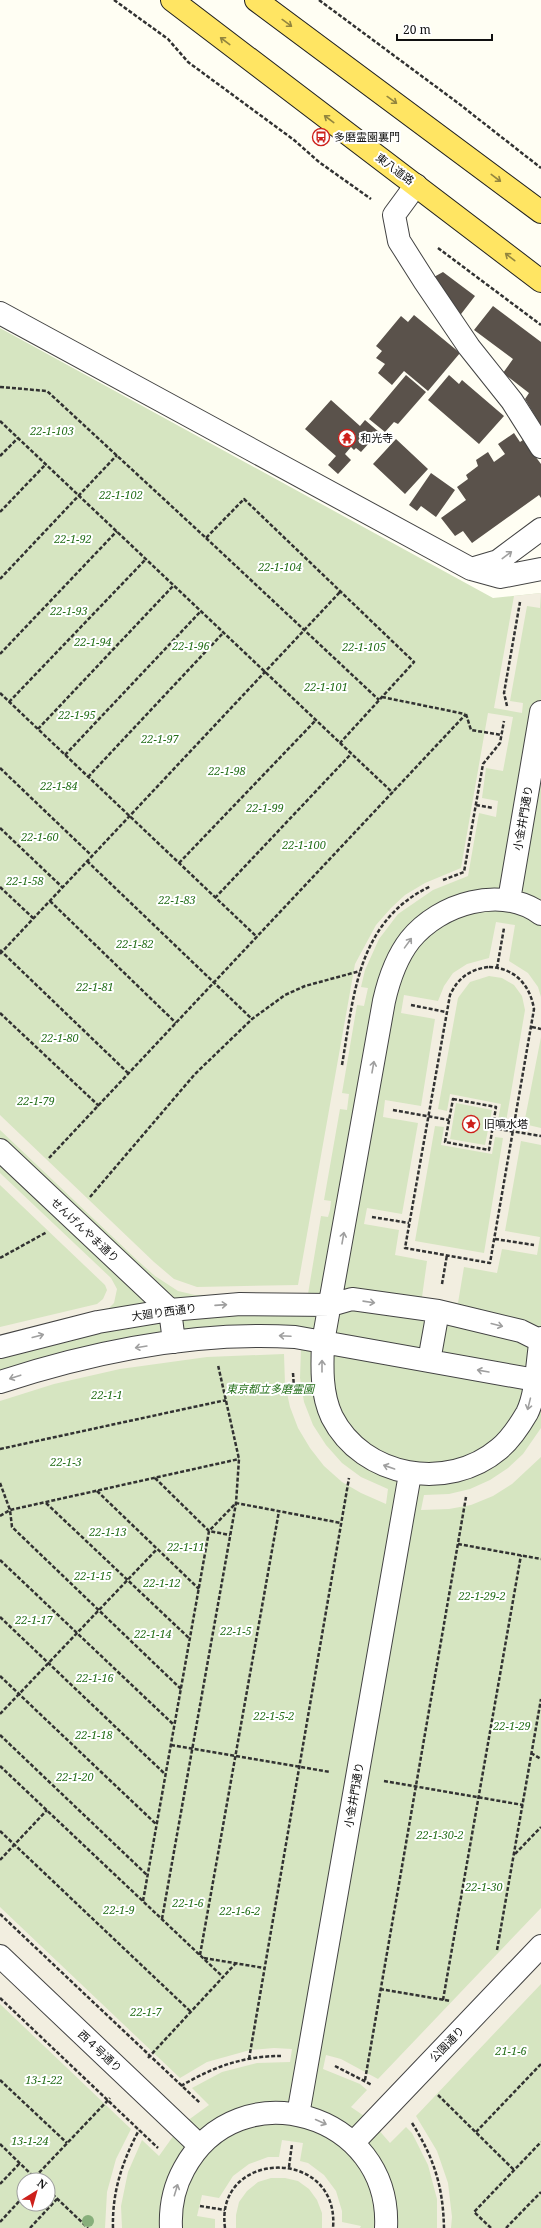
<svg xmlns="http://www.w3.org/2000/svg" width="541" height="2228" font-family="'Noto Serif','Noto Sans JP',serif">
	<rect width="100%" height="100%" fill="#fffef3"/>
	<!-- cemetery -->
	<path fill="#d6e5c1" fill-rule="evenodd" d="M0,328l493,270 48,-5v1635h-541zM24,2180h24v24h-24z"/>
	<!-- plaza -->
	<path fill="#f2eee0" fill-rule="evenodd" d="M541,593l-1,15 -13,-2 -17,95 13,2 -1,10 -28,-5 20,-112z
		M488,713l25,4 -10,54 -17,-3 -4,30 16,3 -2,16 -17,-4 -11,63 -35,14 -35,24 -19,25 -14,31 -4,17 7,1 -4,18 -7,-1 -15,88 7,1 -2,16 -7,-1 -16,91 7,1 -1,9 -2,7 -7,-1 -13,78 -113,1 -17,-4 -23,-15 -18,-16 -137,-130v-15l154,147 20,17 23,8 101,-2 57,-321 21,-39 15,-17 14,-13 20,-12 36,-15z
		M496,922l19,3 -6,36 19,12 10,14 3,10v40l-17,87 17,4v17l-20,-4 -16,90 35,6 -3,18 -35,-6 -5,24 -33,-6 -6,36 -36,-6 5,-36 -32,-6 4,-25 -35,-6 3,-16 35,6 16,-91 -35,-6 2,-17 36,6 14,-87 -34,-6 3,-18 34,6 6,-15 9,-13 14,-9 22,-6zM489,976l13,2 12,7 8,11 3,14 -19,112 -8,-2 3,-16 -51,-10 -3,17 -9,-2 20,-111 12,-16zM456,1103l36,7 -7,35 -35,-6zM435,1126l9,1 -3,18 51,9 3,-17 8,1 -19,115 -69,-12z
		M0,1173l111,105 6,11 -3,14 -5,5 -109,27v-8l97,-23 6,-5 4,-9 -2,-5 -105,-100z
		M254,1346l47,3 -1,29 4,24 9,23 13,20 16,18 19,14 27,12 -2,15 -25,-11 -19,-11 -18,-16 -14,-18 -12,-20 -8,-21 -5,-23 -1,-30 -77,3 -87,12 -66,15 -54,17v-8l51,-16 67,-16 67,-10z
		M541,1428v29l-29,27 -19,12 -22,9 -22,4 -28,1 3,-15 25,-1 21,-5 20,-9 18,-12 15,-14z
		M0,1907l180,171 27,-16 43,-12 24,-2 18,1 -2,13 -33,1 -35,9 -30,16 17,17 -22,16 -187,-178z
		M541,1908v28l-174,182 -16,-11 16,-17 -7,-6 -37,-15 3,-14 15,4 37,20z
		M541,1957v27l-125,132 21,35 11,32 4,34 -1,11h-14v-29l-9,-34 -16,-32 -6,-6 -16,16 -13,-15z
		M0,1970l174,165 -15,21 -17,-16 -14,32 -7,34 1,22h-17l2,-36 9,-33 15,-30 -131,-125z
		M282,2140l21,3 -3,18 8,2 16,12 12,16 6,20v11l19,4 -1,2h-38v-15l-5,-13 -8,-11 -11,-8 -13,-3h-14l-13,4 -11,9 -8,11 -3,13v13h-21v-9l-18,-3 5,-21 17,3 14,-22 16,-12 19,-7h11z"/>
	<!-- building -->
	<path fill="#5a524b" d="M443,272l32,24 -17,22 -26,-40z
		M493,306l48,36v84l-16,-27 4,-6 -26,-20 10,-14 -39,-29z
		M414,315l46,38 -32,38 -24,-20 -12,14 -14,-12 7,-9 -9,-6 6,-7 -6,-5 25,-30 7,6z
		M406,375l20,17 -28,32 -4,-2 -9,10 -16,-13z
		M449,375l10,9 3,-4 42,36 -25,28 -51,-44z
		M331,400l29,26 5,-6 14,12 -18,20 -5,-4 -2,2 -3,-3 -6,7 6,6 -13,14 -10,-9 8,-9 -31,-27z
		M514,433l6,9 3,-2 18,24v34l-2,-3 -67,48 -9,-12 -8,5 -14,-18 25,-18 -9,-13 11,-8 -2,-4 12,-9 -2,-6 12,-8 6,10 11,-8 -7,-10z
		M396,439l32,30 -23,25 -32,-30z
		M431,473l24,17 -19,27 -15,-11 -4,5 -8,-6z"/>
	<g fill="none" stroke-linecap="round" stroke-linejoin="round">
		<!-- minor casing -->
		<g stroke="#434343" stroke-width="24">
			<path id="minor" d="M416,185l-22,30 5,26 26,41 44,65 43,54 29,46
				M0,313l471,256 29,8 41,-8
				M471,569l27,-8 43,-32
				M509,900l32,-188
				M541,914c-40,-29 -101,-11 -131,26 -14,18 -21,39 -26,61l-61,341c-1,25 -2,52 9,75 31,61 116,75 167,32 11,-9 21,-24 28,-36 10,-20 10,-53 14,-75
				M0,1150l170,160 4,32
				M0,1347l98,-25 72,-12 70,-6 91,1 21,-6 86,12 83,20 20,10
				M429,1361l9,-50
				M0,1382c95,-31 195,-51 295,-45l246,44
				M0,1956l200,190
				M298,2115l112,-641
				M353,2143l188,-197
				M171,2228c-1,-20 3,-41 13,-59 54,-101 208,-56 202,59"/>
		</g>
		<!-- major casing -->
		<g stroke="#212121" stroke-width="24">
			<path id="major" d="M172,0l369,281
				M256,0l285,212"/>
		</g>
		<!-- path -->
		<path stroke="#323232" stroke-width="2.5" stroke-dasharray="4 2" stroke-linecap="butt" d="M114,0l54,39 20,23 106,78 25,22 52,37
			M319,0l139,103 83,65
			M438,248l103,77
			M0,387l47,4 159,147 38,-39 170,163 -74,81
			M0,421l393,372
			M0,456l18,-18
			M0,512l46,-48
			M206,538l173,162
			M0,579l117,-124
			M0,654l117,-123
			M0,693l257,244
			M382,697l83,17
			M9,702l137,-143
			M507,706l-3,-13 16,-91
			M466,714l5,16 31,5
			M38,729l136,-144
			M65,755l136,-144
			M0,768l92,88
			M88,777l136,-145
			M476,805l17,3
			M0,828l62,59
			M87,861l165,158
			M179,863l137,-143
			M443,880l21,-8 19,-108 17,-21 4,-22
			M0,887l33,31
			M215,898l136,-144
			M50,901l126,122
			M0,950l129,124
			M0,954l340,-362
			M489,967c26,1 41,18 45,42l-44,254 -85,-15 45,-253c8,-17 20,-26 39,-28z
			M497,968l7,-40
			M411,1005l35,7
			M0,1013l99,93
			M532,1027l9,2
			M342,1065c12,-70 15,-144 89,-179
			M453,1099l43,8 -7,43 -44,-8z
			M393,1110l56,10
			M492,1128l49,8
			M49,1158l417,-444
			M90,1197l105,-123 57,-55 33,-24 20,-9 55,-15
			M372,1217l37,6
			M495,1239l39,6
			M0,1258l47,-26
			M442,1284l5,-29
			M293,1373l1,15
			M0,1449l226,-49
			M155,1478l54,53 21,4
			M0,1483l10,27 2,17 169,162
			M97,1491l102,98
			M46,1503l144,136
			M0,1516l10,-6 229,-51
			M458,1544l83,15
			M0,1560l174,165
			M0,1617l165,157
			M0,1676l156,148
			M0,1714l157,-165
			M0,1735l147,140
			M171,1745l159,27
			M531,1753l10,6
			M0,1766l223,211
			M384,1781l139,24
			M0,1831l191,181
			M515,1854l26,-27
			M0,1860l47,-50
			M143,1901l66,-370 27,-28 105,20
			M0,1914l200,189
			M162,1919l74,-416 3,-44 -21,-94
			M497,1950l44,-251
			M200,1955l79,-444
			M204,1958l60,10
			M380,1989l71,12
			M0,1998l158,150
			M443,2000l78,-445
			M148,2058l88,-95
			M249,2059l100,-581
			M335,2066l37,19
			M0,2080l67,63
			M365,2080l101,-583
			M181,2086c32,-19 62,-30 100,-30
			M438,2095l76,75
			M412,2123c22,35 31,63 32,105
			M476,2132l65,-68
			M0,2144l37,36
			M289,2167l3,-23
			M35,2177l75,-79
			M0,2184l20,-21
			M48,2190l40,38
			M200,2206l25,4
			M0,2222l24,-26
			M30,2228l27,-29
			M113,2228c-1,-36 9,-66 26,-98
			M225,2228c-11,-79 115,-82 108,0
			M491,2228l-17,-16 67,-70
			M506,2228l35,-36"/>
		<!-- minor -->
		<use href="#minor" stroke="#fff" stroke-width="22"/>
		<!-- major -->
		<use href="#major" stroke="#ffe563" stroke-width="22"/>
	</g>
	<!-- trees -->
	<circle fill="#87af7b" cx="88" cy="2221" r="6"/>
	<!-- one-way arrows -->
	<defs><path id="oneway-shaft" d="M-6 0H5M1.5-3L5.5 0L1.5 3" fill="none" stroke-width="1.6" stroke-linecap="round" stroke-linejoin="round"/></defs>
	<g stroke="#93853e">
		<use href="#oneway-shaft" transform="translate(287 23) rotate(36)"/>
		<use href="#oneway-shaft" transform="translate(225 41) rotate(-143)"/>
		<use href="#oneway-shaft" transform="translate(392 100) rotate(36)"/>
		<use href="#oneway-shaft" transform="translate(329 119) rotate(-143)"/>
		<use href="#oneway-shaft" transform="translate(496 178) rotate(37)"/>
		<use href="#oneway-shaft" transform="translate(510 257) rotate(-142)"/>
	</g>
	<g stroke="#9f9f9f">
		<use href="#oneway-shaft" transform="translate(507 555) rotate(-37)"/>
		<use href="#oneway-shaft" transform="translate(408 943) rotate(-54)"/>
		<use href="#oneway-shaft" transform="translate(373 1067) rotate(-80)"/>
		<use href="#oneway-shaft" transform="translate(343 1238) rotate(-80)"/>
		<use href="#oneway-shaft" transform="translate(369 1302) rotate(8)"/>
		<use href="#oneway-shaft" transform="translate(221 1305) rotate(-4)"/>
		<use href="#oneway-shaft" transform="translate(497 1325) rotate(14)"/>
		<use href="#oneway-shaft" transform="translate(38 1336) rotate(-15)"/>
		<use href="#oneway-shaft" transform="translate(285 1336) rotate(-177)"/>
		<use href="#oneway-shaft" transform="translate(141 1347) rotate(171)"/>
		<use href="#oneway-shaft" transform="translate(322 1366) rotate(-90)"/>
		<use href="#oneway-shaft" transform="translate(483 1371) rotate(-170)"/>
		<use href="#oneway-shaft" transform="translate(15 1377) rotate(162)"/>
		<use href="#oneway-shaft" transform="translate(529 1404) rotate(104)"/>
		<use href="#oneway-shaft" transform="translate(389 1467) rotate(-161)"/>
		<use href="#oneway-shaft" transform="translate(321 2122) rotate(24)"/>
		<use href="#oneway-shaft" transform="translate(176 2190) rotate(-73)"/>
	</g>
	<!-- icons -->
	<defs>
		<g id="bus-ring" transform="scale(0.9)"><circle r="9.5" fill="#fff" stroke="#cd201b" stroke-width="1.5"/><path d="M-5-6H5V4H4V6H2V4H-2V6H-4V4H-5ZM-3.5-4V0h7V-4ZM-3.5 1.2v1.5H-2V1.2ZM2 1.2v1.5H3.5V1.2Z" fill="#cd201b"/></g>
		<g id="temple-ring" transform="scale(0.9)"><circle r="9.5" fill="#fff" stroke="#cd201b" stroke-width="1.5"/><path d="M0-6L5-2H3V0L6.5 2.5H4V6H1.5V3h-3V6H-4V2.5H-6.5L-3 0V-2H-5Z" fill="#cd201b"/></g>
		<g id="sight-ring" transform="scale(0.9)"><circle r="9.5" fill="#fff" stroke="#cd201b" stroke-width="1.5"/><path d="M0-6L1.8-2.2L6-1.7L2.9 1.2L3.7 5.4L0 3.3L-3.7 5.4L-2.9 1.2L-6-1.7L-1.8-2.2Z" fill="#cd201b"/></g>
	</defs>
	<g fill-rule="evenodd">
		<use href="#bus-ring" x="321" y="137"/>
		<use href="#temple-ring" x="347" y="438"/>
		<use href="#sight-ring" x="471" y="1124"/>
	</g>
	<g text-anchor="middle" stroke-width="4" stroke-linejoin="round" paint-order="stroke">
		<!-- poi labels -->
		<g font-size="11" fill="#101010" stroke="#fff" text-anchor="start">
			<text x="334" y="141">多磨霊園裏門</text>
			<text x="360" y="442">和光寺</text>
			<text x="484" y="1128">旧噴水塔</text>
		</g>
		<!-- street labels -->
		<g font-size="11" fill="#101010" stroke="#fff">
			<text transform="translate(395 169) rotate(37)" y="4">東八道路</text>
			<text transform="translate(523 818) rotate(-80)" y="4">小金井門通り</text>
			<text transform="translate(85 1230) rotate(43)" y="4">せんげんやま通り</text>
			<text transform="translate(164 1312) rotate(-8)" y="4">大廻り西通り</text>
			<text transform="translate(354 1795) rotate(-80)" y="4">小金井門通り</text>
			<text transform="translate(447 2044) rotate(-46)" y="4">公園通り</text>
			<text transform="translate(100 2051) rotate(43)" y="4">西４号通り</text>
		</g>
		<!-- park labels -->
		<g font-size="11" font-style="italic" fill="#246f19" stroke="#fff">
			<text x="52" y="435">22-1-103</text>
			<text x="121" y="499">22-1-102</text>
			<text x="73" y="543">22-1-92</text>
			<text x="280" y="571">22-1-104</text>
			<text x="69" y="615">22-1-93</text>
			<text x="93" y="646">22-1-94</text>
			<text x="191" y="650">22-1-96</text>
			<text x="364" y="651">22-1-105</text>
			<text x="326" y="691">22-1-101</text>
			<text x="77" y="719">22-1-95</text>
			<text x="160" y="743">22-1-97</text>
			<text x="227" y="775">22-1-98</text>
			<text x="59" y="790">22-1-84</text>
			<text x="265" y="812">22-1-99</text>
			<text x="40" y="841">22-1-60</text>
			<text x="304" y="849">22-1-100</text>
			<text x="25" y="885">22-1-58</text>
			<text x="177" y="904">22-1-83</text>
			<text x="135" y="948">22-1-82</text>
			<text x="95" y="991">22-1-81</text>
			<text x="60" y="1042">22-1-80</text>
			<text x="36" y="1105">22-1-79</text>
			<text x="270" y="1393">東京都立多磨霊園</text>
			<text x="107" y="1399">22-1-1</text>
			<text x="66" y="1466">22-1-3</text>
			<text x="108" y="1536">22-1-13</text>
			<text x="186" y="1551">22-1-11</text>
			<text x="93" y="1580">22-1-15</text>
			<text x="162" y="1587">22-1-12</text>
			<text x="482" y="1600">22-1-29-2</text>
			<text x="34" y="1624">22-1-17</text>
			<text x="236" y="1635">22-1-5</text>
			<text x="153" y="1638">22-1-14</text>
			<text x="95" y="1682">22-1-16</text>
			<text x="274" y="1720">22-1-5-2</text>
			<text x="512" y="1730">22-1-29</text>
			<text x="94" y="1739">22-1-18</text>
			<text x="75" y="1781">22-1-20</text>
			<text x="440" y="1839">22-1-30-2</text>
			<text x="484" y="1891">22-1-30</text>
			<text x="188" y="1907">22-1-6</text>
			<text x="119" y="1914">22-1-9</text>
			<text x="240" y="1915">22-1-6-2</text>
			<text x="146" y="2016">22-1-7</text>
			<text x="511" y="2055">21-1-6</text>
			<text x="44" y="2084">13-1-22</text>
			<text x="30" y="2145">13-1-24</text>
		</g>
	</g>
	<!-- north arrow -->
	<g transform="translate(36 2192) rotate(37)"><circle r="19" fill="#ffffff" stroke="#9f9f9f"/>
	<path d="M0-3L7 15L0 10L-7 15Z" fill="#cd201b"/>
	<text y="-6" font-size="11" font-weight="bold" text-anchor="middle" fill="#101010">N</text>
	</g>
	<!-- scale -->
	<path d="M397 34v6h95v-6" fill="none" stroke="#101010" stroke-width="2"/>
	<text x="403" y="34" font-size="12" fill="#101010" stroke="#ffffff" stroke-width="3" paint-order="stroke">20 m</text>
</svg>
